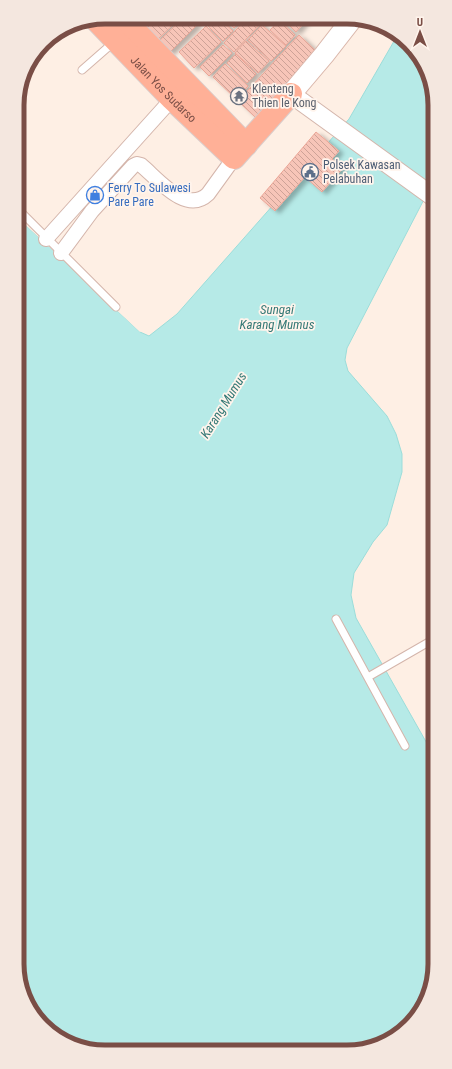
<svg xmlns="http://www.w3.org/2000/svg" width="452" height="1069" font-family="'Roboto Condensed',sans-serif">
	<defs>
		<pattern id="building-back-hatch" width="6" height="6" patternUnits="userSpaceOnUse"><rect width="6" height="6" fill="#f7c5b8"/><path d="M-1 5l2 2M0 0l6 6M5-1l2 2" fill="none" stroke="#cda297"/></pattern>
		<filter id="shadow"><feDropShadow dx="4.5" dy="2.5" stdDeviation="2" flood-color="#0004"/></filter>
	</defs>
	<rect width="100%" height="100%" fill="#feefe4"/>
	<!-- water -->
	<path fill="#b6eae7" stroke="#9bddda" d="M397,36l12,7 23,39v102l-85,164 -2,12 3,11 39,45 9,18 6,20v18l-15,53 -14,17 -19,31 -3,22 5,23 73,129 5,4 1,219 -18,48 -47,31 -282,1 -45,-24 -23,-39 -2,-769 122,114 9,4 28,-22 172,-195z"/>
	<!-- pier -->
	<path fill="#feefe4" d="M18,216l1,1 122,114 -1,1 -122,-114z"/>
	<!-- building -->
	<path fill="url(#building-back-hatch)" stroke="#eba697" filter="url(#shadow)" d="M132,17h25l-12,12z
		M158,17l22,1 -23,22 -11,-11z
		M183,18h8l7,6 -29,29 -11,-11z
		M211,18h8l14,13 -10,10 -18,-18z
		M223,18h21l-10,10z
		M247,18l18,1 -31,33 -10,-9z
		M282,18h26l-12,14z
		M279,20l16,15 -9,10 -16,-15z
		M262,25l24,21 -15,15 -23,-21z
		M206,26l15,16 -27,26 -15,-16z
		M299,35l18,17 -61,66 -18,-17z
		M246,41l23,20 -11,12 -23,-20z
		M223,45l9,8 -23,23 -9,-9z
		M236,54l20,20 -9,9 -20,-20z
		M225,64l23,22 -12,13 -23,-22z
		M316,132l23,19 -7,8 11,9 -21,24 -17,-15 -30,34 -15,-13z"/>
	<g fill="none" stroke-linecap="round" stroke-linejoin="round">
		<!-- service casing -->
		<g stroke="#d4b5ab" stroke-width="9">
			<path id="service" d="M82,70l32,-28
				M18,209l98,98
				M336,619l69,127
				M368,677l66,-38"/>
		</g>
		<!-- minor casing -->
		<g stroke="#d4b5ab" stroke-width="16">
			<path id="minor" d="M46,239l126,-140
				M61,253l31,-42 41,-45 4,-2 4,1c17,14 45,50 67,29l26,-36"/>
		</g>
		<!-- tertiary casing -->
		<g stroke="#d4b5ab" stroke-width="20">
			<path id="tertiary" d="M291,94l141,102"/>
		</g>
		<!-- secondary casing -->
		<g stroke="#dab6aa" stroke-width="22">
			<path id="secondary" d="M291,94l33,-39 28,-36"/>
		</g>
		<!-- trunk casing -->
		<g stroke="#dacdcb" stroke-width="24">
			<g id="trunk">
				<path d="M122,17l124,128"/>
				<path id="s1" d="M95,19l77,80 62,59 57,-64"/>
			</g>
		</g>
		<!-- service -->
		<use href="#service" stroke="#fff" stroke-width="7"/>
		<!-- minor -->
		<use href="#minor" stroke="#fff" stroke-width="14"/>
		<!-- tertiary -->
		<use href="#tertiary" stroke="#fff" stroke-width="18"/>
		<!-- secondary -->
		<use href="#secondary" stroke="#fff" stroke-width="20"/>
		<!-- trunk -->
		<use href="#trunk" stroke="#ffb097" stroke-width="22"/>
	</g>
	<!-- icons -->
	<defs>
		<g id="temple-ring" transform="scale(0.9)"><circle r="9.5" fill="#fff4ec" stroke="#6b7280" stroke-width="1.5"/><path d="M0-6L5-2H3V0L6.5 2.5H4V6H1.5V3h-3V6H-4V2.5H-6.5L-3 0V-2H-5Z" fill="#6b7280"/></g>
		<g id="civic-ring" transform="scale(0.9)"><circle r="9.5" fill="#fff4ec" stroke="#5c6f8a" stroke-width="1.5"/><path d="M-.6-6.5H3V-4.5H.6V-3L4-1V1h2V6H-6V1h2V-1L-.6-3ZM-1.2 2.5V6h2.4V2.5Z" fill="#5c6f8a"/></g>
		<g id="shop-ring" transform="scale(0.9)"><circle r="9.5" fill="#fff4ec" stroke="#3f7fe0" stroke-width="1.5"/><path d="M-5-2.5h2.3a2.7 3.5 0 0 1 5.4 0H5L5.5 6h-11ZM-1.5-2.5h3a1.5 2.3 0 0 0-3 0Z" fill="#3f7fe0"/></g>
	</defs>
	<g fill-rule="evenodd">
		<use href="#temple-ring" x="239" y="96"/>
		<use href="#civic-ring" x="310" y="172"/>
		<use href="#shop-ring" x="95" y="195"/>
	</g>
	<g text-anchor="middle" stroke-width="3.5" stroke-linejoin="round" paint-order="stroke">
		<!-- street labels -->
		<g font-size="12" fill="#7a4e46" stroke="#fff4ec">
			<text dy="4" stroke="none"><textPath href="#s1" startOffset="98">Jalan Yos Sudarso</textPath></text>
		</g>
		<!-- worship labels -->
		<g font-size="12" fill="#5b616d" stroke="#fff4ec" text-anchor="start">
			<text x="252" y="93">Klenteng<tspan x="252" dy="14">Thien Ie Kong</tspan></text>
		</g>
		<!-- service labels -->
		<g font-size="12" fill="#4e5e75" stroke="#fff4ec" text-anchor="start">
			<text x="323" y="169">Polsek Kawasan<tspan x="323" dy="14">Pelabuhan</tspan></text>
		</g>
		<!-- shop labels -->
		<g font-size="12" fill="#366cbe" stroke="#fff4ec" text-anchor="start">
			<text x="108" y="192">Ferry To Sulawesi<tspan x="108" dy="14">Pare Pare</tspan></text>
		</g>
		<!-- water labels -->
		<g font-size="13" font-style="italic" fill="#357976" stroke="#fff4ec">
			<text x="277" y="314">Sungai<tspan x="277" dy="15">Karang Mumus</tspan></text>
			<text transform="translate(223 405) rotate(-58)" y="5">Karang Mumus</text>
		</g>
	</g>
	<!-- crop -->
	<path d="M0 0H452V1069H0ZM105 24H347A81 81 0 0 1 428 105V964A81 81 0 0 1 347 1045H105A81 81 0 0 1 24 964V105A81 81 0 0 1 105 24Z" fill="#f4e7df" fill-rule="evenodd"/>
	<path fill="none" stroke="#7a4e46" stroke-width="5" d="M105 24H347A81 81 0 0 1 428 105V964A81 81 0 0 1 347 1045H105A81 81 0 0 1 24 964V105A81 81 0 0 1 105 24Z"/>
	<!-- north arrow -->
	<g transform="translate(420 32)" stroke="#fff4ec" stroke-width="3" paint-order="stroke">
	<path d="M0-3L7 15L0 10L-7 15Z" fill="#7a4e46"/>
	<text y="-6" font-size="11" font-weight="bold" text-anchor="middle" fill="#7a4e46">U</text>
	</g>
</svg>
